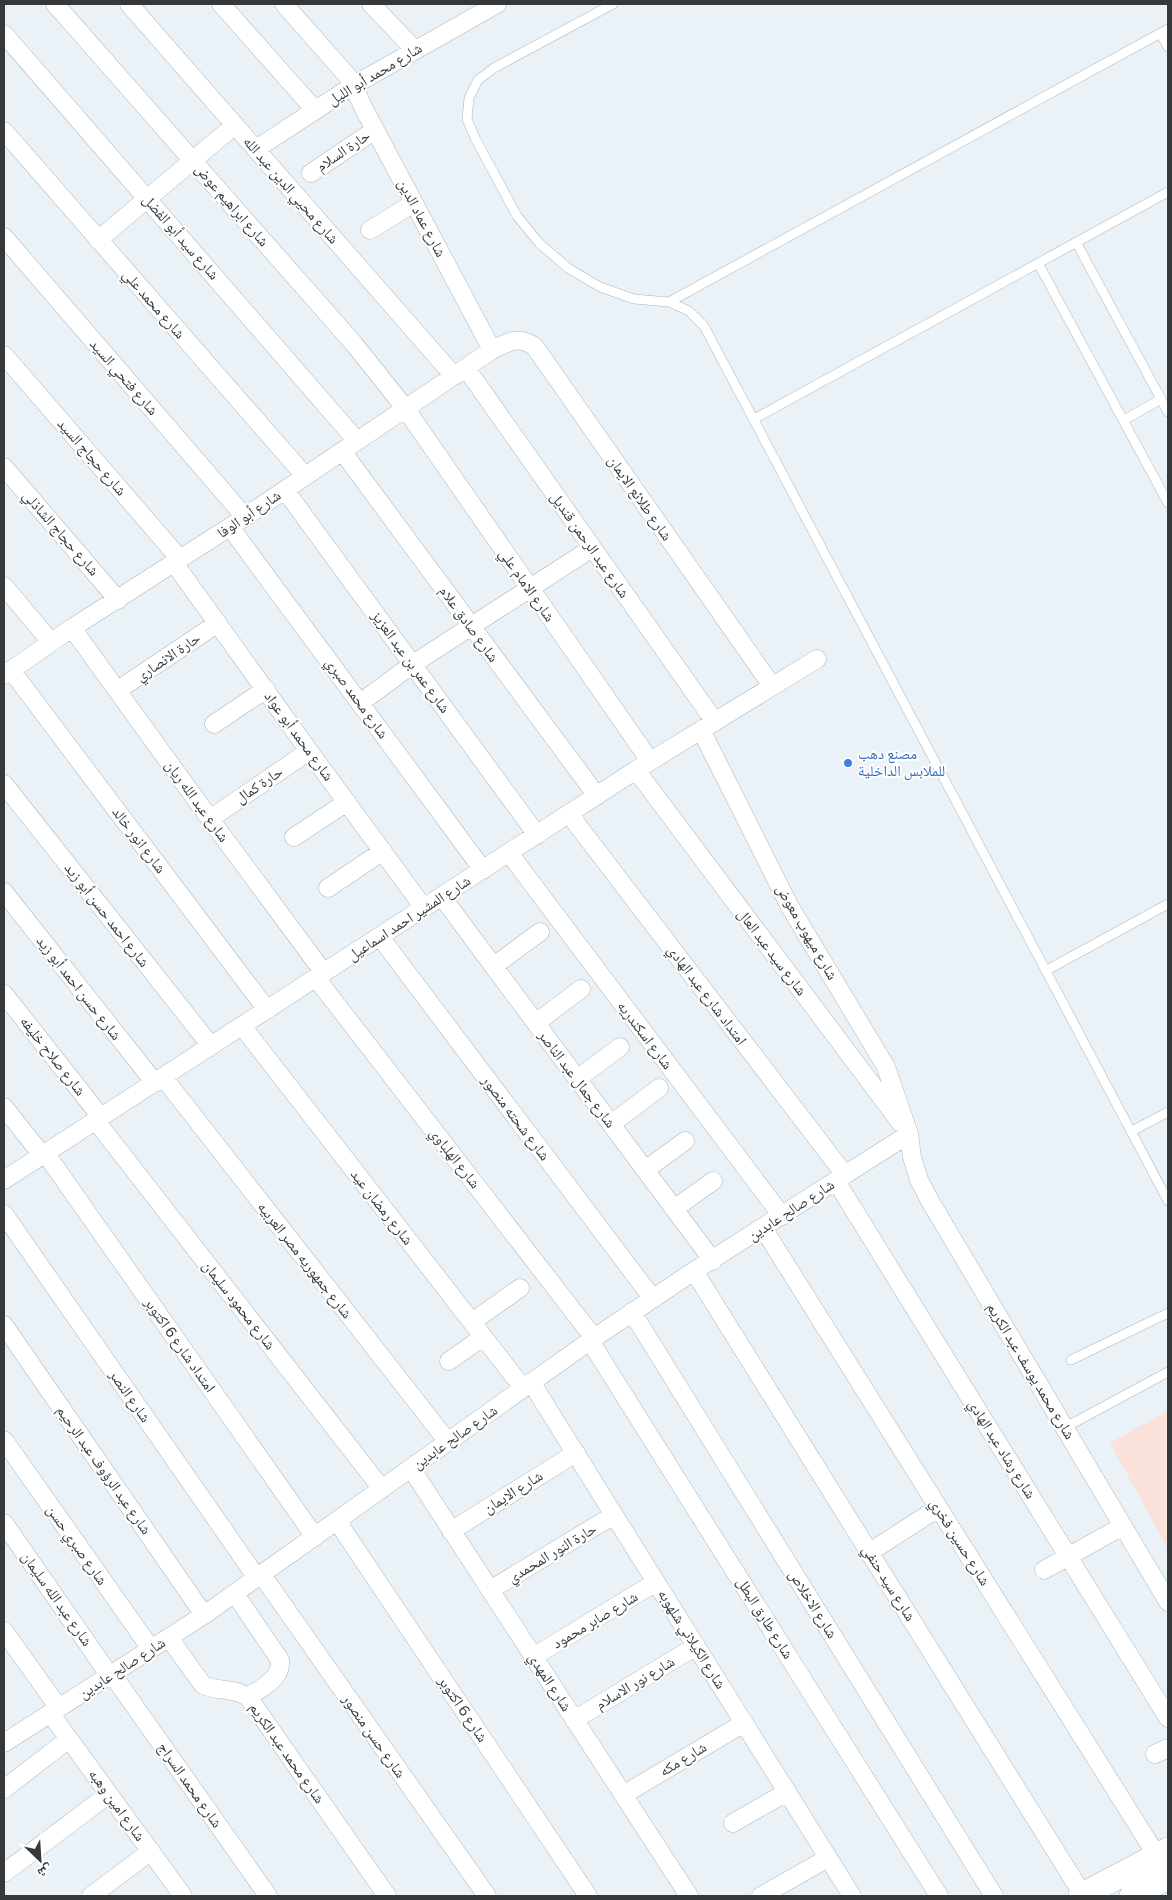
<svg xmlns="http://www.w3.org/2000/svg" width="1172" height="1900" font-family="Commissioner,'Noto Naskh Arabic',sans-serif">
	<rect width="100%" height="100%" fill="#eaf2f8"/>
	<!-- education -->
	<path fill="#fae1d9" d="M1168,1411v138l-58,-106z"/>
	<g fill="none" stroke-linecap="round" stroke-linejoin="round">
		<!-- lane casing -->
		<g stroke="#adb5ba" stroke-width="10">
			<path id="lane" d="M613,4l-119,64 -16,12 -9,18 -2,21 8,19 42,78 23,28 28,24 32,19 34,12 35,3 20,9 15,15 464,875
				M1160,33l8,14
				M1076,242l92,170
				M1038,263l130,240
				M669,302l499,-273
				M754,419l414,-227
				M1124,420l37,-21
				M1047,970l121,-66
				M1132,1131l36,-19
				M1071,1360l97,-47
				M1064,1428l104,-56"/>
		</g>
		<!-- street casing -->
		<g stroke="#adb5ba" stroke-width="19">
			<path id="street" d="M55,4l299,340 51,64 245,353
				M129,4l325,372
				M221,4l94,106
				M284,4l67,76 13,29 128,241
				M371,4l44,46
				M4,34l353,407
				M4,131l301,345
				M256,149l98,-64 143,-81
				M311,173l64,-43
				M370,230l44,-27
				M4,237l241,280
				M98,240l137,-115
				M4,355l176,204
				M466,368l249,354
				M342,451l255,345
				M4,467l114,133
				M285,490l252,345
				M230,527l253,343
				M174,563l135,188 115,157
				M4,586l47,56
				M72,628l138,191 114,154
				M11,670l256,340
				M4,675l68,-47 164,-105 256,-173c16,-8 27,-15 43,-3l237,339
				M118,690l100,-67
				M360,703l53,-39 179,-116
				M214,724l52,-35
				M701,730l89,177 96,160 23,67 3,23 7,23 11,21 238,401
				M636,770l264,352
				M4,784l207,262
				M569,814l276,361
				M210,819l99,-68
				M294,837l53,-35
				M509,853l273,363
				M328,888l55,-37
				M4,892l151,191
				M442,897l271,364
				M380,937l273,362
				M494,966l46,-34
				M316,978l278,360
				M4,994l97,123
				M536,1023l45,-34
				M242,1026l281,362
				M163,1077l285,365
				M577,1079l43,-32
				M4,1107l38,48
				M96,1121l286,368
				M611,1124l48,-36
				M46,1154l269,383
				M645,1170l40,-29
				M4,1180l632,-410 181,-111
				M836,1181l332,537
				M674,1209l39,-28
				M4,1214l253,364
				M763,1228l394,628
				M694,1271l389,624
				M632,1312l362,584
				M472,1322l48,-34
				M4,1325l200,290
				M590,1341l349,555
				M449,1361l34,-24
				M531,1382l321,514
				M4,1440l147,209
				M411,1468l278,428
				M337,1521l251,375
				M4,1523l106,153
				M451,1531l125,-78
				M870,1552l68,-44
				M1044,1570l79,-44
				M262,1575l225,321
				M490,1590l124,-75
				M235,1594l45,66c2,19 -18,27 -32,37
				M4,1631l55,77
				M169,1638l34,47c15,7 29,2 45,12l139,199
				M533,1657l123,-75
				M112,1674l156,222
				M50,1713l133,183
				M574,1720l122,-74
				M4,1743l200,-128 390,-277 100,-67 215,-137
				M1155,1754l13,-6
				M4,1789l65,-50
				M623,1795l121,-72
				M733,1823l54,-31
				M4,1873l105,-79
				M91,1896l60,-45
				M761,1896l67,-38"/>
		</g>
		<!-- secondary casing -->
		<g stroke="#adb5ba" stroke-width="26">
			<path id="secondary" d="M1081,1896l87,-46
				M1132,1896l36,-19"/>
		</g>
		<!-- lane -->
		<use href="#lane" stroke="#fff" stroke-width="9"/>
		<!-- street -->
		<use href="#street" stroke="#fff" stroke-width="18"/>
		<!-- secondary -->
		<use href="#secondary" stroke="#fff" stroke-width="25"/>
	</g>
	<!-- markers -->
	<circle fill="#3f7fe0" stroke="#fff" stroke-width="2" cx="848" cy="763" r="5"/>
	<g text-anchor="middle" stroke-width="4" stroke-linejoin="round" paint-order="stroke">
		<!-- street labels -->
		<g font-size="15" fill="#36393b" stroke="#fff">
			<text transform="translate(375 74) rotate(-31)" y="5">شارع محمد أبو الليل</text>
			<text transform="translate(343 151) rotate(-34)" y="5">حارة السلام</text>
			<text transform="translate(291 190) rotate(49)" y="5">شارع محيي الدين عبد الله</text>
			<text transform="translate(232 205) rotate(49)" y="5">شارع ابراهيم عوض</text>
			<text transform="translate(422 218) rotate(62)" y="5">شارع عماد الدين</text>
			<text transform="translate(181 237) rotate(49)" y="5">شارع سيد أبو الفضل</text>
			<text transform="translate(154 304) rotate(49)" y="5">شارع محمد علي</text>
			<text transform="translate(124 377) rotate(49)" y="5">شارع فتحي السيد</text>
			<text transform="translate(92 457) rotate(49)" y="5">شارع حجاج السيد</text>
			<text transform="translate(640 498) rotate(55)" y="5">شارع طلائع الايمان</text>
			<text transform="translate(249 514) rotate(-34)" y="5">شارع أبو الوفا</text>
			<text transform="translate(61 533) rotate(49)" y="5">شارع حجاج الشاذلي</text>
			<text transform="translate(590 545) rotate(55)" y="5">شارع عبد الرحمن قنديل</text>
			<text transform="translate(527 585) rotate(55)" y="5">شارع الامام علي</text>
			<text transform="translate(469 624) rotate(54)" y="5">شارع صادق علام</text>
			<text transform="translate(168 657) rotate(-34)" y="5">حارة الانصاري</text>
			<text transform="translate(411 662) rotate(54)" y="5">شارع عمر بن عبد العزيز</text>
			<text transform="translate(357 698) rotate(54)" y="5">شارع محمد صبري</text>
			<text transform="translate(299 736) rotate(54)" y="5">شارع محمد أبو عواد</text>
			<text transform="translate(259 785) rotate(-34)" y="5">حارة كمال</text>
			<text transform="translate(197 801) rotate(54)" y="5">شارع عبد الله ريان</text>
			<text transform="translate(139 840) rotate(53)" y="5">شارع انور خالد</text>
			<text transform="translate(107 915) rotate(52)" y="5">شارع احمد حسن أبو زيد</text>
			<text transform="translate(409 918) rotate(-33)" y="5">شارع المشير احمد اسماعيل</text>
			<text transform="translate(807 932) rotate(60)" y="5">شارع ميهوب معوض</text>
			<text transform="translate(772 952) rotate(53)" y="5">شارع سيد عبد العال</text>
			<text transform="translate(79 988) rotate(52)" y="5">شارع حسن احمد أبو زيد</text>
			<text transform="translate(707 995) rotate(53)" y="5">امتداد شارع عبد الهادي</text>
			<text transform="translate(645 1035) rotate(53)" y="5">شارع اسكندريه</text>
			<text transform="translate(53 1056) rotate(52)" y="5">شارع صلاح خليفه</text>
			<text transform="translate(577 1079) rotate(53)" y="5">شارع جمال عبد الناصر</text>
			<text transform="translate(516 1118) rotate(53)" y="5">شارع شحته منصور</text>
			<text transform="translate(455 1158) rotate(52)" y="5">شارع الهلباوي</text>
			<text transform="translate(382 1207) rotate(52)" y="5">شارع رمضان عيد</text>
			<text transform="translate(791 1210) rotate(-33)" y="5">شارع صالح عابدين</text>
			<text transform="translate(305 1260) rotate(52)" y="5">شارع جمهوريه مصر العربيه</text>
			<text transform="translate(239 1305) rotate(52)" y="5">شارع محمود سليمان</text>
			<text transform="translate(180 1345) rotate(55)" y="5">امتداد شارع 6 اكتوبر</text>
			<text transform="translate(1031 1371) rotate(59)" y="5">شارع محمد يوسف عبد الكريم</text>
			<text transform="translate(130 1396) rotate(55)" y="5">شارع النصر</text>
			<text transform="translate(455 1437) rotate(-35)" y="5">شارع صالح عابدين</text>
			<text transform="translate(1002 1449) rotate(58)" y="5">شارع رشاد عبد الهادي</text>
			<text transform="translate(104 1470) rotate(55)" y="5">شارع عبد الرؤوف عبد الرحيم</text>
			<text transform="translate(513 1492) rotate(-32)" y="5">شارع الايمان</text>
			<text transform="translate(960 1542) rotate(58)" y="5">شارع حسين فخري</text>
			<text transform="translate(77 1545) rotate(55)" y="5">شارع صبري حسن</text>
			<text transform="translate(552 1553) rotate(-31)" y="5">حارة النور المحمدي</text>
			<text transform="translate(889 1583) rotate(58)" y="5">شارع سيد حنفي</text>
			<text transform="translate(57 1599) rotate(55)" y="5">شارع عبد الله سليمان</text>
			<text transform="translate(813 1604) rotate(58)" y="5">شارع الاخلاص</text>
			<text transform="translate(765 1618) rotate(58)" y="5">شارع طارق البطل</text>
			<text transform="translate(595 1620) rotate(-31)" y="5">شارع صابر محمود</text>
			<text transform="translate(692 1639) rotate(58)" y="5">شارع الكيلاني شلهوبه</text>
			<text transform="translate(122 1668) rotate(-33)" y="5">شارع صالح عابدين</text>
			<text transform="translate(550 1682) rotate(57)" y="5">شارع المهدي</text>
			<text transform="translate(635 1683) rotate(-31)" y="5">شارع نور الاسلام</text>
			<text transform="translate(463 1709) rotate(56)" y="5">شارع 6 اكتوبر</text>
			<text transform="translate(374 1736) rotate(55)" y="5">شارع حسن منصور</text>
			<text transform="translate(287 1753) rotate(55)" y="5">شارع محمد عبد الكريم</text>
			<text transform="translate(683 1759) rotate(-31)" y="5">شارع مكه</text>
			<text transform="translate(190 1785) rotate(55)" y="5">شارع محمد السراج</text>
			<text transform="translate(117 1805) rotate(54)" y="5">شارع امين وهبه</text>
		</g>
		<!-- shop labels -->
		<g font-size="15" fill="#366cbe" stroke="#fff" text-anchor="start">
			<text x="858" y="759">مصنع دهب<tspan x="858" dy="17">للملابس الداخلية</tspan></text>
		</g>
	</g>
	<!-- border -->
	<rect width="1172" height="1900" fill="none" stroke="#36393b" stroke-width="10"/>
	<!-- north arrow -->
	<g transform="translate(40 1860) rotate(155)" stroke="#ffffff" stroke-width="4" paint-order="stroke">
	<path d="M0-4L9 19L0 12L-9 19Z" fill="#36393b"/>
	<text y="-8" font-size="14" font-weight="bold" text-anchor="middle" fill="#36393b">ش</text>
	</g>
</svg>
